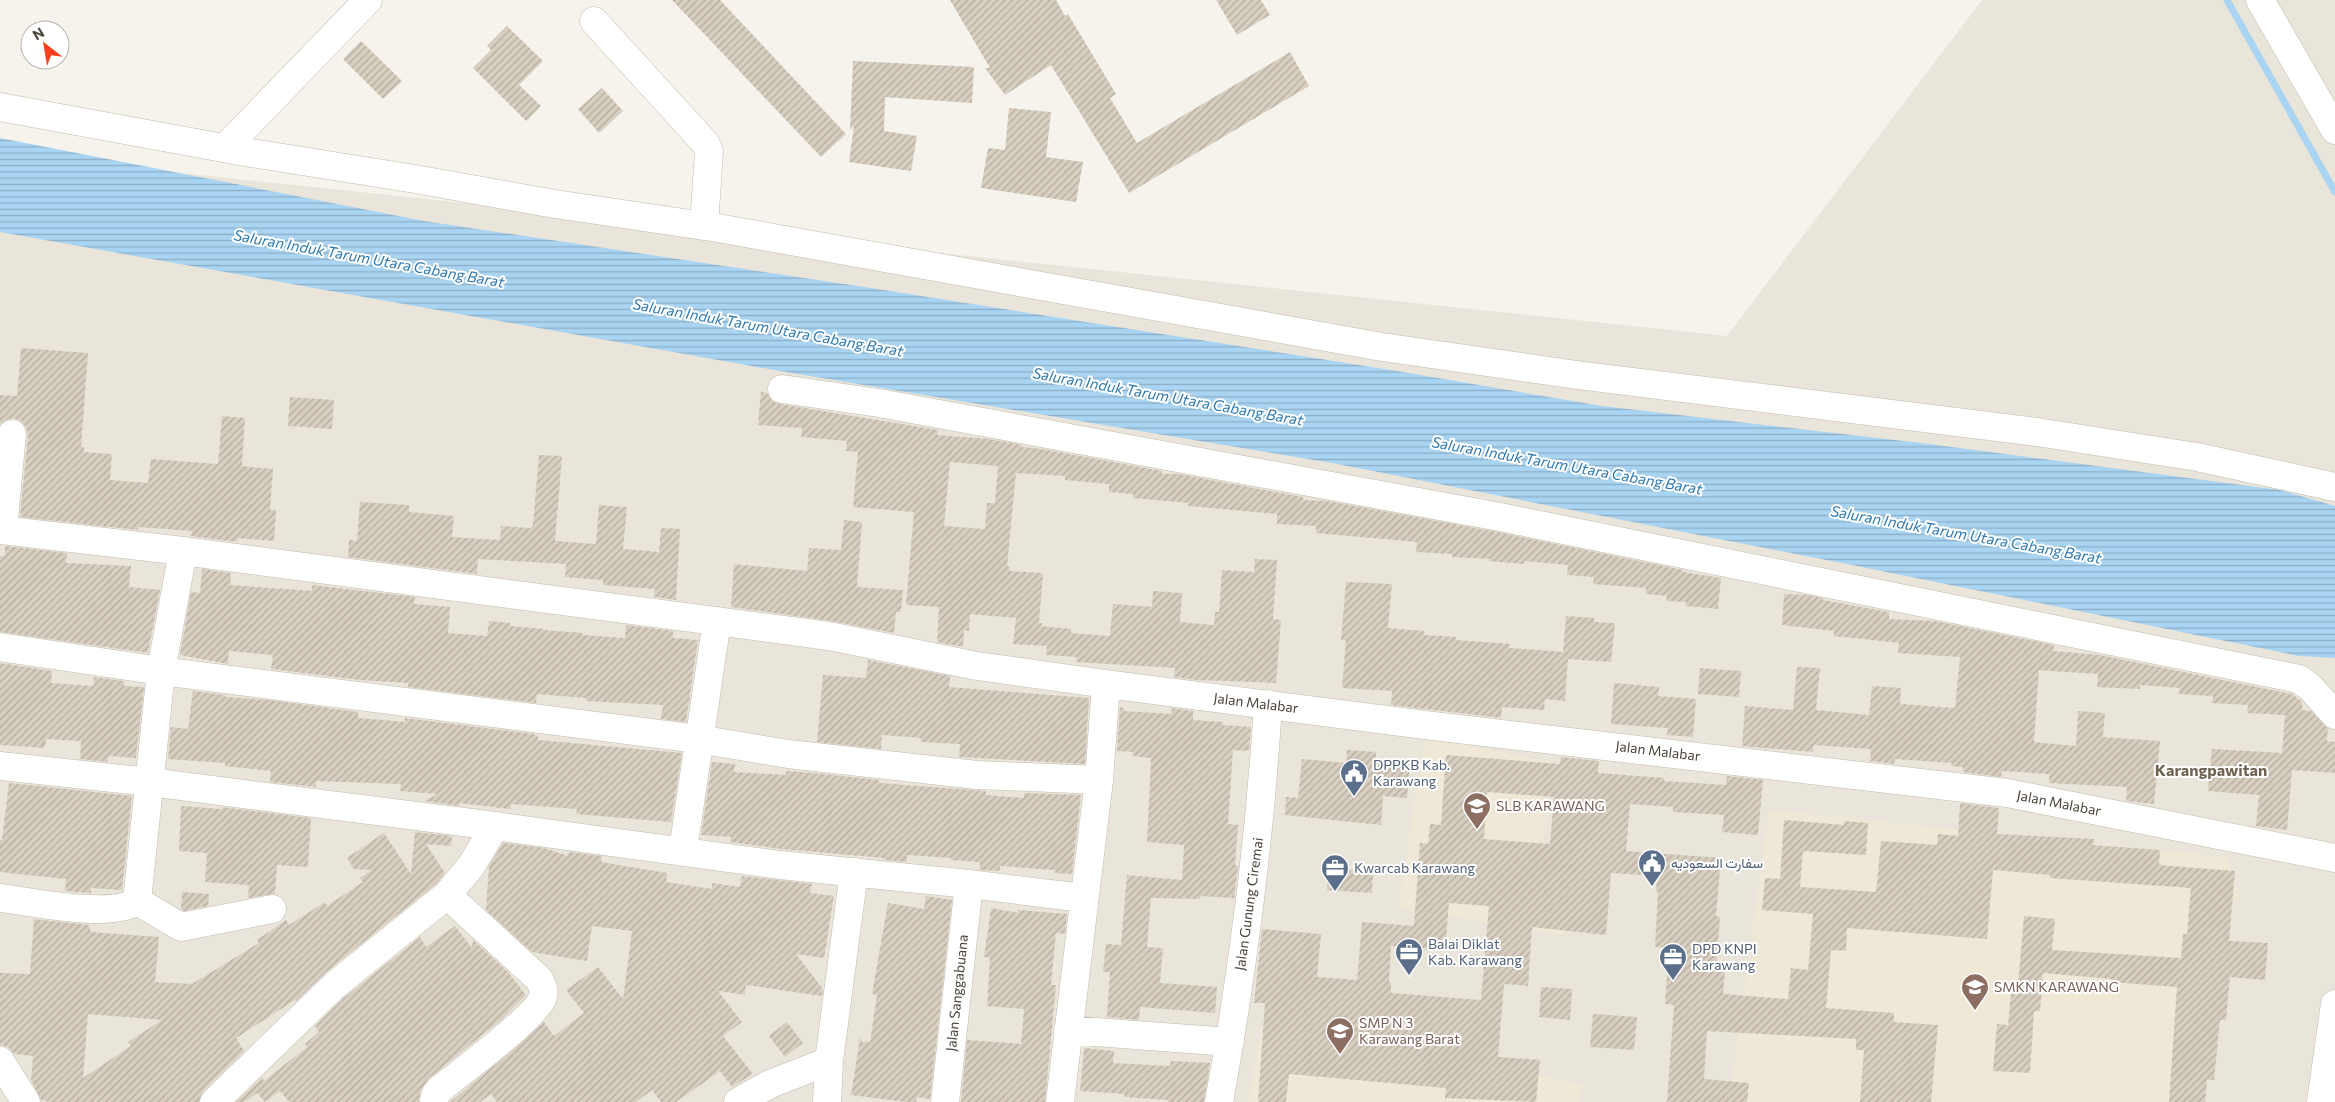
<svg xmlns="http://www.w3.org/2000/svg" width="2335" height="1102" font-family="Commissioner,Vazirmatn,sans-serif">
	<defs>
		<pattern id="water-rules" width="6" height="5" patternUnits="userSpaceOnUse" patternTransform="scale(1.25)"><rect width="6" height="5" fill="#a9d4f2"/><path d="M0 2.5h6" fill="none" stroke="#8caec5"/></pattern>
		<pattern id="building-hatch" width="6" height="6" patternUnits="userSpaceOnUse" patternTransform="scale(1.25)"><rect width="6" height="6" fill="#d8cfc1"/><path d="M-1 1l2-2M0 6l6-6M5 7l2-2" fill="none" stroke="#b1aa9e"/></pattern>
	</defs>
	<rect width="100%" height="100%" fill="#f6f3ec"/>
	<!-- residential -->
	<path fill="#eae5da" d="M1982,0h353v1102h-2335v-948l1727,182z"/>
	<!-- education -->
	<path fill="#efe8d6" d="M1425,737l126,25 -13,137 32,11 -5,25 -167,-27z
		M1769,810l456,47 15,40 -27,23 -10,182h-474z
		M1262,1027l320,57 -3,18h-331z"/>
	<!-- water -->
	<path fill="url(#water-rules)" d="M0,138l424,83 447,67 526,83 205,35 319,37 359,47 55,16v152l-36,-2 -437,-89 -530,-104 -552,-92 -780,-139z"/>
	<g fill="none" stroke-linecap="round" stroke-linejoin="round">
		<!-- stream -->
		<path stroke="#a9d4f2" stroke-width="7" d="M2227,0l108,192"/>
	</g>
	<!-- building -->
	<path fill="url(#building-hatch)" fill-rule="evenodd" d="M672,0h48l126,134 -25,23z
		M950,0h106l9,16 3,-2 48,80 -6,4 27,45 153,-91 19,34 -180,107 -78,-128 -46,30 -20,-27h5z
		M1216,0h45l9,15 -33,20z
		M507,26l36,35 -24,24 22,21 -15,15 -53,-53 18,-18 -4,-4z
		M361,41l41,40 -19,18 -40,-40z
		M853,61l121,6 -2,36 -87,-6 -1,34 33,5 -6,35 -62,-9 5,-36 -4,4z
		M602,88l21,23 -24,22 -21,-24z
		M1009,108l42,4 -5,45 37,5 -7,40 -95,-14 7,-40 17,2z
		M21,348l67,5 -7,94h3v5l28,2 -2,26 38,3 3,-24 67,5 4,-48 23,2 -3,48 31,3 -3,41h6l-2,31 -36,-3 -1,4 -46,-6 1,-5 -53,-4 -1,3 -118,-13 8,-82 -2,-8 -5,-6 -8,-3 -7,2 -6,4v-29l17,1z
		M761,392l6,1 5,8 8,3 158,26 -1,5 52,4 33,6 -1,2 21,2 120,22v3h17l124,23v3l25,1 169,31 186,38v2l38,6 -3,31 -32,-3v-4l-20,-1 1,-5 -21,-2v-6l-53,-4 1,-7 -27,-2 1,-10 -44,-4v3l-35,-3 1,-2 -38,-2v-3l-36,-2 1,-10 -101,-9v-7l-39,-2v-10l-89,-8 1,-3 -56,-5v-4l-24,-2v-8l-44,-4v-4l-49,-3 -9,93 3,1 -1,4 34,2 -4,50h3v3l29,3v4l39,3 3,-32 39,3 1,-16 29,2 -2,29 34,3 1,-13h4l3,-42 32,2 1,-13 22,1 -4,59 8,1 -5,63 -80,-3 -22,-3 1,-9 -99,-6 1,-5 -31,-2 1,-9 -34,-2 3,-26 -46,-4 -1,17 -5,-1 -1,17 -26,-5 2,-35 -33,-2 8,-93 -61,-5 5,-55 -12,-1 1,-10 -46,-4 1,-9 -44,-3zM950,462l48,4 -3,37h-8l-2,26 -41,-3z
		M290,397l44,3 -2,29 -44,-3z
		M539,455l23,1 -7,85 41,3 3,-39 28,2 -4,42 36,3 2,-24 19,1 -4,71 -22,-3 1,-8 -52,-4v-5l-38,-3 1,-13 -88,-5 -1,15 -129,-17 1,-17 8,1 3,-39 49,3v7l45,4 -2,21 48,3 1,-14 30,2 2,-3z
		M844,520l18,2 -5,65 46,3 -2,22h-5l-2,21 -63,-12 -100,-14 3,-43 73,7 2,-23 32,2z
		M5,546l62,7 -1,10 65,3 -2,21 31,3 -12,63 -148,-21v-76h5z
		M202,569l29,4 -1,12 82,6v-6l103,12 -1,7 36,3 -2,26 39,3 2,-15 21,2v3l35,3 -1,1 39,3 -1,2 43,3 1,-13 47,6v7l25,2 -12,82 -25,-3 2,-14 -77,-4v-3l-49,-4 -1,9 -128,-16v-4l-48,-3 -89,-11 2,-14 -44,-4 -1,13 -48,-9 11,-63 9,1z
		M1346,582l46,2 -4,44 36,3v4l32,2v3l54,4 -1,4 54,4 3,-36 28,2v4l21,1 -4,39 -43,-3 -3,42 -20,-2 -1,11 -42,-3 -1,11 -110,-13 1,-14 -50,-3 4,-48h-5z
		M1784,594l24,1 15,3v2l66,12v7l46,2 119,24 -1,6 47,4 192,39 10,8v8l9,1 17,18 -1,12 8,1v31l-43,-3 -5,60 -31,-4 3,-31 -51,-4 4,-42 70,4 3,-38 -38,-2 1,-8 -36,-2 1,-7 -34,-2 1,-6 -40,-3v4l-43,-2 1,-13 -46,-3 -13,-1 -5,72 42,4 2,-35 27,2 -2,24 57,4 -6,63 -28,-3 1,-14 -78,-4v-9l-47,-3 -1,6 -38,-5v-5l-12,-1 1,-3 -57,-4 -1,5 -24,-3 1,-12 -57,-4 -1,7 -71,-6 3,-40 48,4 4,-43 23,1 -4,42 53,5 3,-29 29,2 -1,16 55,4 5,-51 -62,-4 1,-10 -65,-7v-5l-52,-6z
		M868,660l82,16 -1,11 140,11 -4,66 -126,-7 1,-13 -39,-2v-4l-39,-3 -1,14 -64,-7 6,-67 43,3z
		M0,663l52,8 -1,12 42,3 1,-9 30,4v5l20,1 -8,71 -28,-2v6l-28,-3 1,-18 -35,-2 -1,9 -45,-3z
		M1700,668l41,3 -2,26 -41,-3z
		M1614,683l45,4 -1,9 38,3 -3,38 -26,-2 1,-7 -57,-4z
		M193,691l32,4v2l44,3 89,12v6l47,4v-4l129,16 4,2v4l144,13 -11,69 -95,-8 1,-5 -66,-5v5l-52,-6v3l-34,-5 12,-7 -37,-3 1,-7 -85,-3v6l-46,-5 1,-11 -46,-5v-3l-57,-4 3,-32 17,2z
		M1120,707l4,1v3l47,3 1,-6 21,3v9l30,2v3l28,2 -2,24 -16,-1 -5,74 10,1 -3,40 3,1 -4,32 -34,-2v3l-49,-1 -4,49 16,1 -3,35 57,4 -2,26 -75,-6 -1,13 -32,-3 3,-45h-7l3,-28 15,1 6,-70 55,5 2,-35 -37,-3 4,-84 -18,-2v-4l-16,-1z
		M1347,750l29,2v7l34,3 -3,36 -24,-2 -2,29 -96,-10 1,-18 12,1 4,-39 44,4z
		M1446,755l114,9 1,-7 38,4 -1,12 66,5v3l62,4 1,-9 36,4 -5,55 -36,-3 2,-17 -51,-3v-5l-43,-3 -4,47 95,7 -5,58 4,1 -4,53h9l-2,24 65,5 3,-31 17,2 5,-56 -51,-4 3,-32 15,1 4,-59 60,5v-4l24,2 -2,32 -63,-4 -3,36 76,5 5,-51 56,4 1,-11 20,2 2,-33 39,5 -2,26 97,5 -1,6 67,5 -1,15 76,6 -6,70 39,2 -3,37 -35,-3 -4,43h-6l-6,60h-7l-2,22h-36l8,-115 -66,-5 1,-3 -69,-6 -3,38h-6l-4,62 -37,-2 4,-47 11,1 4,-41h6l6,-68 31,3 -3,31 129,8 2,-24h4l4,-46 -141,-10v-3l-57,-5 -6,69 -140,-11 -1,23 -15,-1 -5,58 68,5v9l44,3 -7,77h-71l4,-52h-8v-11l-149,-8 -3,48 45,4 -2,19h-80l7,-97 -9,-1 4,-56 -14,-1 3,-55h-2l1,-16 -46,-3 -5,62 -74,-8 -4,59 -24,-2 -6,73 42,3 -4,42 -91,-4 1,-10 -157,-14 -3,28h-28l7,-99h-11l8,-74 59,5 -4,43 40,3 5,-58 52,4 6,-83 8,1 2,-20 11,1zM1487,792l67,5 -4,47 -66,-5zM1449,903l40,3 -8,94 -90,-7v-10l-2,-1 2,-36 54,4z
		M712,762l23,2 -1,8 52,3v-4l28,2 65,7v3l107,8v4l38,3v-5l57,2 -9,79 -17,-1v-3l-55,-4v5l-20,-1v-8l-29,-2v-2l-44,-3v7l-23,-2v-2l-102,-9 -52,-7 1,-5 -30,-2z
		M9,783l123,13 -10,94 -31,-2v5l-26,-2 1,-12 -66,-7v-32h2z
		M181,806l41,3v-2l89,11 -3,49 -31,-2 -2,29 -27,4 1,-13 -44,-3 2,-29 -28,-2z
		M415,832l37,4 -1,10 -25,-2 19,29 -9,11 -111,89 -29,28 -1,-1 -59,38 8,13 -41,40 -4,11h-153l2,-1 -7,-1 -10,-20 2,-24 -19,-2 -6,-7 -8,-2v-72l30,1 4,-55 55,6 2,7 68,5 -4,45 37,2 67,-41 -2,-3 29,-20 3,5 36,-23 2,4 36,-24 -3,-4 12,-8 -18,-1 -7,-11 37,-25 27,41zM88,1014l74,6 -34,22 3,4 -48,32z
		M503,843l41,5 24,8 1,-4 33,4 -1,6 66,11 -1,9 46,7v-6l28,4 2,-11 70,8 -2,9 24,3 -10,62 -28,-4 27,35 -1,7 -76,-11 -1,10 -27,-4 24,31 -19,14 30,38 -21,13 -12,-16 -44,31h-15l-9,-12 -16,12h-139l-6,-8 -11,8h-30l56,-46 38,-34 10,14 30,-23 -18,-23 32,-23 25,32 9,-68 -40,-5 -5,35 -19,-3 -36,-6 -46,-42 3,-44z
		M1329,868l44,4 -1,21 -45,-3z
		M182,892l27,2 -1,12 -24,5 -3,-2z
		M926,896l26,4 -22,199 -13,-2 -1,5h-9l-56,-7 9,-57 4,6 1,-3 5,1 7,-47 -5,-1 16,-91 36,6z
		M991,908l27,5v-3l49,4 -2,20 -9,-1 -5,52h5l-11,117h-84l6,-62 54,4 3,-35 -37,-3 3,-48 -6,-1z
		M455,926l17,22 1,-8 34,31 19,24 -24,24 -74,60 -8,13 -1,10h-130l-9,-11 -15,11 -8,-9 -13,9h-8l26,-24 2,3 43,-34 -2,-3 14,-12 -4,-6 30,-29 75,-60 6,10z
		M1541,987l31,2 -2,31 -31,-3z
		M1593,1014l44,3 -3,33 -44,-3z
		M787,1022l16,21 -18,14 -16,-21z
		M1084,1048l30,3 -1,12 57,3 1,-5 39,2 -6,39h-36v-2l-44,-3 1,-3 -45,-3z"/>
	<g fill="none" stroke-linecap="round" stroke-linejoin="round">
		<!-- minor casing -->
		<g stroke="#c2bbae" stroke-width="29">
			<path id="minor" d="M2260,0l75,130
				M594,21l112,123 3,7 -5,75
				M0,107l245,45 170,27 140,25 163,24 664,119 195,28 460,57 160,25 138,30
				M225,148l143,-148
				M782,389l97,14 621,114 799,162 12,9 24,27
				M0,530l183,21 646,85 148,30 129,18 327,42 574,67 328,65
				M3,530l9,-96
				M0,647l161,24 537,68 90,15 189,21 122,5
				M0,766l150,16 345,44 285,39 189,19 114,14
				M683,850l34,-229
				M0,898c32,4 112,21 137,3l24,-230 22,-120
				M137,901l44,26 91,-18
				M1068,1030l162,12
				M0,1061l26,41
				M214,1102l121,-117 112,-90 24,-29 24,-40
				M434,1102l1,-7 5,-6c20,-16 96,-72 103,-92 2,-7 -1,-12 -4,-18l-92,-84
				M738,1102l32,-18 59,-23
				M827,1102l2,-41 25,-189
				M945,1102l24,-218
				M1060,1102l39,-322 7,-96
				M1219,1102c24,-132 41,-264 49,-398
				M2321,1102l14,-98"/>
		</g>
		<!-- minor -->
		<use href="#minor" stroke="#fff" stroke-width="28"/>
	</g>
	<!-- icons -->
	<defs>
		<g id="civic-pin" transform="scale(1.4375)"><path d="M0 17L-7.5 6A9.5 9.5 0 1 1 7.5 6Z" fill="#5c6f8a" stroke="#fff"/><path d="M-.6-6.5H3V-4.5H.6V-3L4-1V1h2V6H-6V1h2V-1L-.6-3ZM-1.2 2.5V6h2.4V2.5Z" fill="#fff"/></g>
		<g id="school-pin" transform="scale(1.4375)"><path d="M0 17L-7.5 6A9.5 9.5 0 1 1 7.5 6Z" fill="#8d6e63" stroke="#fff"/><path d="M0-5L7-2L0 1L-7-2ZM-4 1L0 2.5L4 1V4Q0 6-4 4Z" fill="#fff"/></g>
		<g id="office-pin" transform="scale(1.4375)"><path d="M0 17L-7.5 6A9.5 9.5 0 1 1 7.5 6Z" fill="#5c6f8a" stroke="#fff"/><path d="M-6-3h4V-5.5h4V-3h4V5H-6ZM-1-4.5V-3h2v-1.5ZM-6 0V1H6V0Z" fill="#fff"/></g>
	</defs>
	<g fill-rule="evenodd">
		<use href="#civic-pin" x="1354" y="773"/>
		<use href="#school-pin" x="1477" y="806"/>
		<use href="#civic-pin" x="1652" y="863"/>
		<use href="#office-pin" x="1335" y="868"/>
		<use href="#office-pin" x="1409" y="952"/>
		<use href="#office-pin" x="1673" y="957"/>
		<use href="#school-pin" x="1975" y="987"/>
		<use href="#school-pin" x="1340" y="1031"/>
	</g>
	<g text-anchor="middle" stroke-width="4" stroke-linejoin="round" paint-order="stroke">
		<!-- street labels -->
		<g font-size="14" fill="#4b4439" stroke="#fff">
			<text transform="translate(1256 703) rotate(7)" y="5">Jalan Malabar</text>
			<text transform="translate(1658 751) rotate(7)" y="5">Jalan Malabar</text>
			<text transform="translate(2059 803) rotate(11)" y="5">Jalan Malabar</text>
			<text transform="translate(1249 904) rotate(-82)" y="5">Jalan Gunung Ciremai</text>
			<text transform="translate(957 993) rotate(-84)" y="5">Jalan Sanggabuana</text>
		</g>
		<!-- service labels -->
		<g font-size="14" fill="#4e5e75" stroke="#fff" text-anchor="start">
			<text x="1373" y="770">DPPKB Kab.<tspan x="1373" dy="16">Karawang</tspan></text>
			<text x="1671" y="868">سفارت السعوديه</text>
			<text x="1354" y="873">Kwarcab Karawang</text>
			<text x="1428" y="949">Balai Diklat<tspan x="1428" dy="16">Kab. Karawang</tspan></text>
			<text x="1692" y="954">DPD KNPI<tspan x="1692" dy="16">Karawang</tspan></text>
		</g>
		<!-- education labels -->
		<g font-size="14" fill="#785e54" stroke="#fff" text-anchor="start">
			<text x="1496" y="811">SLB KARAWANG</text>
			<text x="1994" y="992">SMKN KARAWANG</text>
			<text x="1359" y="1028">SMP N 3<tspan x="1359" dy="16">Karawang Barat</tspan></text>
		</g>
		<!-- water labels -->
		<g font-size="15" font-style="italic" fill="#2e7ab2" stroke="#fff">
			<text transform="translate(369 259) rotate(10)" y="5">Saluran Induk Tarum Utara Cabang Barat</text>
			<text transform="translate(768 328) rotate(10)" y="5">Saluran Induk Tarum Utara Cabang Barat</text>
			<text transform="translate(1168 397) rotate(10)" y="5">Saluran Induk Tarum Utara Cabang Barat</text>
			<text transform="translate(1567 466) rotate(10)" y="5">Saluran Induk Tarum Utara Cabang Barat</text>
			<text transform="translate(1966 535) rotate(10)" y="5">Saluran Induk Tarum Utara Cabang Barat</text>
		</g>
		<!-- quarter labels -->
		<g font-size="16" font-weight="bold" fill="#6e6250" stroke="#fff">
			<text x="2211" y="776">Karangpawitan</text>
		</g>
	</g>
	<!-- north arrow -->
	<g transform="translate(45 45) rotate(329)"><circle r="24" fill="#ffffff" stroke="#b7b4b0"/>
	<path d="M0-4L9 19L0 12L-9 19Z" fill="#fc3f1d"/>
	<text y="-8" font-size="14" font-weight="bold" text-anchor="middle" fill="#4b4439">N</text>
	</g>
</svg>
